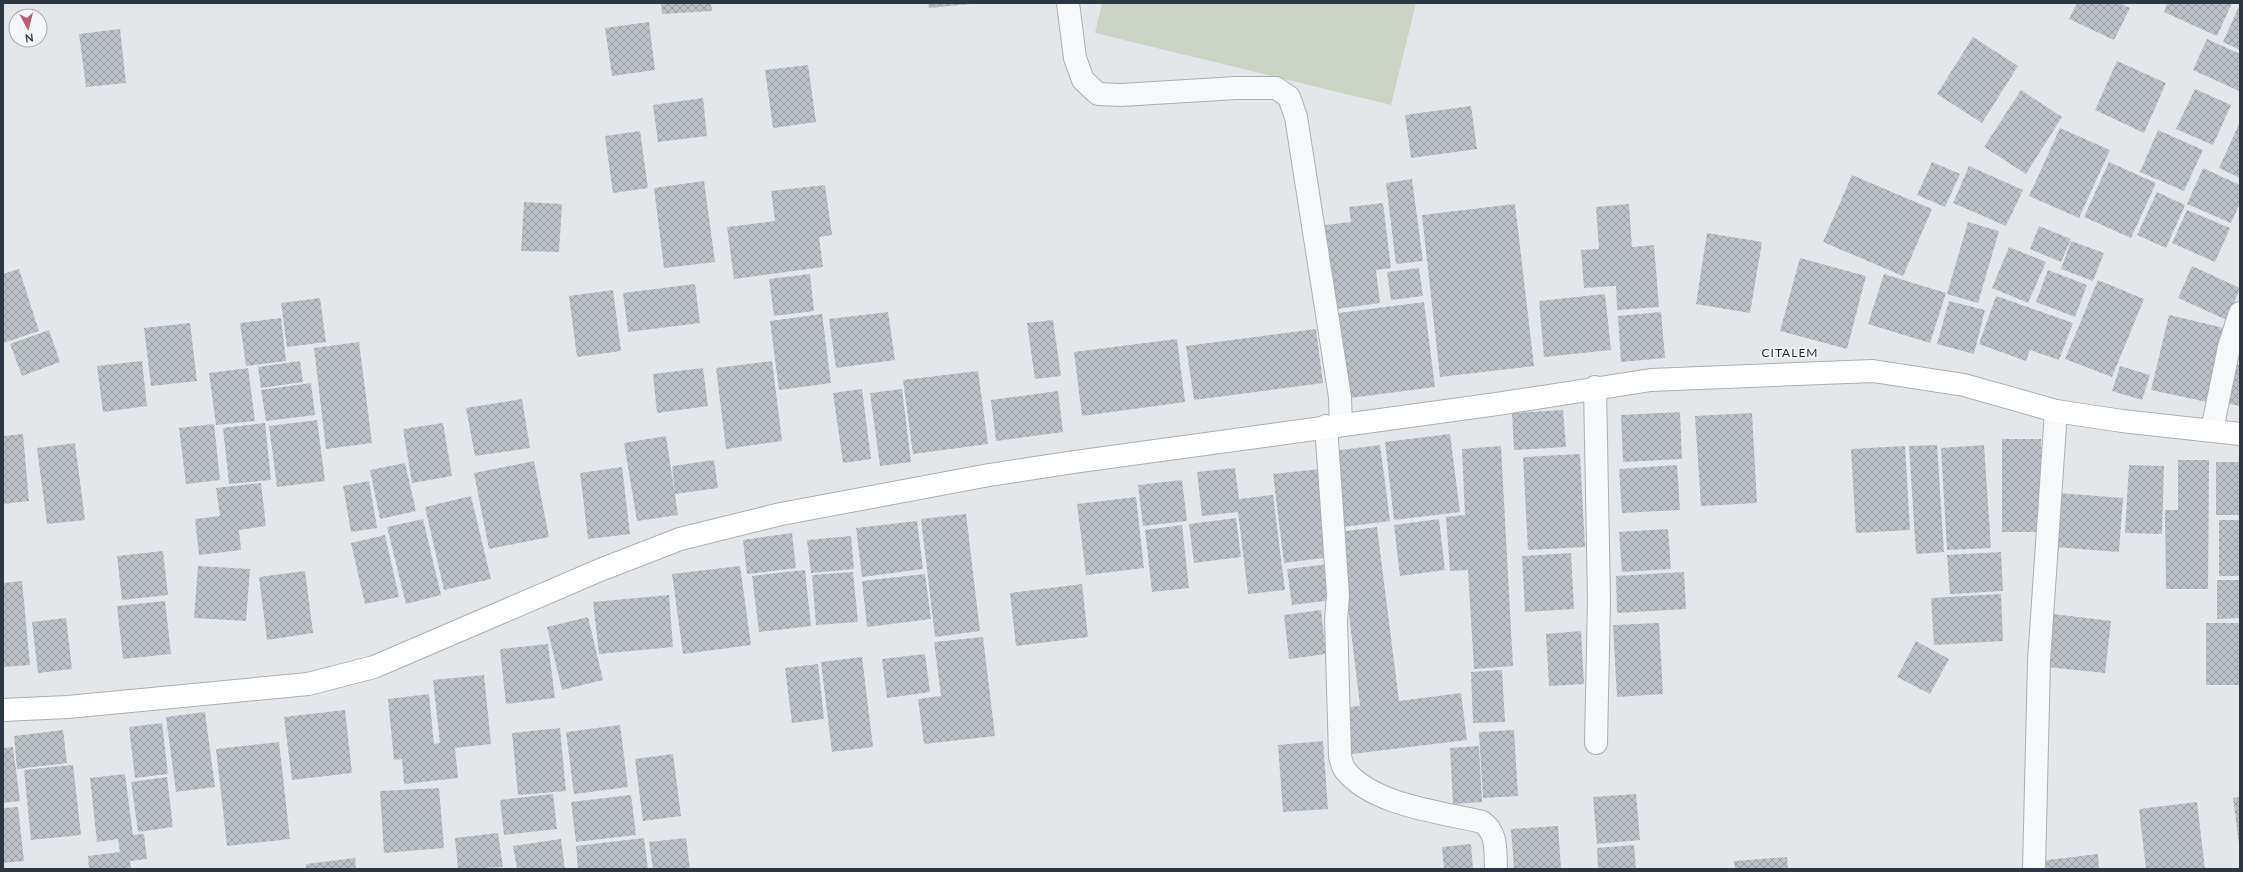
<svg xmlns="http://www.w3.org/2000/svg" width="2243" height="872" font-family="Lato,sans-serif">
	<defs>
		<pattern id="building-cross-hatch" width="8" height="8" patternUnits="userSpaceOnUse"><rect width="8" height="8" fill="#bcc1c7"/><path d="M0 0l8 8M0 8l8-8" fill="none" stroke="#999ea3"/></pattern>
	</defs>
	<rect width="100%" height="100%" fill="#e4e7ea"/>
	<!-- pitch -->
	<path fill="#cbd3c6" d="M1102,3h314l-25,102 -296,-72z"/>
	<!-- building -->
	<path fill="url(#building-cross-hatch)" d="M661,3h50l1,8 -50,3z
		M928,3h41l1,1 -41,4z
		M2077,3h42l11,5 -16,32 -45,-21z
		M2167,3h65l-15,33 -53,-24z
		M2240,4v46l-17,-8z
		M649,22l6,48 -43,6 -7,-48z
		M120,29l6,54 -40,4 -7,-53z
		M1973,37l45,29 -36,57 -45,-29z
		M2207,39l33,15 -1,37 -46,-21z
		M2117,61l49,22 -22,50 -49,-23z
		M808,65l8,57 -43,6 -8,-58z
		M2195,89l36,16 -18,40 -37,-16z
		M2021,90l41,27 -36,57 -42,-27z
		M703,98l4,38 -49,6 -5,-37z
		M1471,106l6,43 -66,9 -6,-43z
		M2239,124l1,1v53l-21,-10z
		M2060,128l50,22 -31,68 -50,-22z
		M2158,130l45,20 -19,41 -44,-19z
		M640,131l8,57 -35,5 -8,-57z
		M1932,162l28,12 -15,33 -28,-12z
		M2109,162l47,21 -25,55 -47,-21z
		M1969,166l54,24 -17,36 -53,-23z
		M2203,168l37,17v18l-9,20 -44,-19z
		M1852,175l80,34 -29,67 -80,-34z
		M1412,179l11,82 -27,3 -10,-81z
		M704,181l11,81 -51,6 -10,-80z
		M825,185l7,50 -13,2 4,30 -89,12 -7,-52 48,-6 -4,-30z
		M2157,192l28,13 -19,43 -29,-13z
		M524,202l38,2 -3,48 -38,-1z
		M1383,203l8,65 -15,2 4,33 -44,6 -11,-84 26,-3 -2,-15z
		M1515,204l19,162 -94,11 -18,-162z
		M1629,204l3,43 22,-2 5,62 -42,3 -1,-24 -32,2 -3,-38 18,-1 -3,-42z
		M2187,210l43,18 -15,34 -43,-19z
		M1968,222l31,9 -21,72 -31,-9z
		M2039,226l32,13 -10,23 -31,-13z
		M1707,233l55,9 -12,71 -54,-9z
		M2071,241l33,12 -11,28 -32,-12z
		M2009,247l37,15 -18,41 -36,-15z
		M1800,258l66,18 -19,73 -67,-18z
		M2192,266l48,22 -13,32 -49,-22z
		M1419,268l4,28 -32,4 -4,-28z
		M19,269l20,62 -36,12v-69z
		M2048,270l39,15 -12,32 -39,-15z
		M810,274l4,37 -40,5 -5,-37z
		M1884,274l62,19 -16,50 -62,-19z
		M2098,280l46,19 -32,78 -47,-18z
		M695,284l5,39 -72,9 -5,-39z
		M613,290l8,61 -44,6 -8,-61z
		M1605,294l6,56 -67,7 -5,-56z
		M1996,296l77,27 -14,37 -29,-10 -4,11 -47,-17z
		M320,298l6,44 -39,5 -6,-44z
		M1949,301l36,9 -11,44 -37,-10z
		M1424,302l11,85 -85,11 -11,-85z
		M888,312l7,48 -59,8 -7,-49z
		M1661,312l4,46 -44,4 -3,-46z
		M822,314l9,69 -52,7 -9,-69z
		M2169,315l55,13 -17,74 -56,-12z
		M281,318l5,43 -40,5 -6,-43z
		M1053,320l8,56 -26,3 -8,-56z
		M190,323l7,58 -46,5 -7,-58z
		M1316,329l7,54 -129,17 -8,-54z
		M49,330l11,32 -38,14 -12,-32z
		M1177,339l8,63 -103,14 -8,-64z
		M359,342l13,101 -46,6 -12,-101z
		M142,361l5,45 -44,6 -6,-46z
		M300,361l3,21 -42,6 -3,-21z
		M772,361l10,80 -56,8 -10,-81z
		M2234,364l6,1v41l-15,-3z
		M2120,366l30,9 -8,25 -30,-9z
		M248,368l7,53 -39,4 -7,-52z
		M703,368l5,38 -51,7 -4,-39z
		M978,371l10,73 -75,10 -10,-74z
		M311,383l4,32 -49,6 -5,-31z
		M862,389l9,70 -28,4 -10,-70z
		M902,389l9,73 -31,4 -10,-73z
		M1058,391l5,41 -67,9 -5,-41z
		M522,399l8,49 -55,8 -9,-48z
		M1563,410l3,37 -52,3 -2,-37z
		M1680,412l2,47 -59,3 -2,-47z
		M1752,413l5,90 -56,3 -6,-90z
		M317,420l8,61 -48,6 -8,-61z
		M265,423l6,57 -42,4 -6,-56z
		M443,423l9,53 -40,7 -9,-54z
		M214,424l6,56 -34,4 -7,-56z
		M23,434l6,67 -26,3v-68z
		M1450,434l10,78 -66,8 -9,-78z
		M666,436l12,79 -41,6 -13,-78z
		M2002,439h39v93h-39z
		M75,443l10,77 -38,4 -10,-76z
		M1380,445l10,76 -47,6 -10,-76z
		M1937,445l7,107 -28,2 -7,-108z
		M1984,445l7,103 -44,2 -6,-102z
		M1501,446l12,220 -39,3 -6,-99 -18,1 -4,-54 19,-2 -3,-66z
		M1905,446l5,84 -54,3 -5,-84z
		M1580,454l5,93 -57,3 -5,-93z
		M714,460l4,28 -43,6 -3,-28z
		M2178,460h31l-1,129h-42l-1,-79h13z
		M534,461l15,76 -60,12 -15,-76z
		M2216,462h24v53h-24z
		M405,463l11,48 -36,8 -10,-49z
		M1677,465l3,45 -58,3 -3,-44z
		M2129,465l35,1 -2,68 -37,-1z
		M622,467l8,67 -42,5 -8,-66z
		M1235,468l4,31 34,-4 12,95 -37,4 -10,-82 -36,4 -5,-44z
		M1320,469l11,88 -47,6 -11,-89z
		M1182,480l5,41 -44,5 -5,-41z
		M369,481l8,47 -26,4 -8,-46z
		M261,483l5,43 -27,4 2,20 -42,5 -4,-36 25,-3 -4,-28z
		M2059,493l64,5 -4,54 -64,-5z
		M471,496l20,83 -47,11 -19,-83z
		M1136,497l8,71 -58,7 -9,-71z
		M966,514l14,117 -45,6 -14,-118z
		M1236,518l5,39 -47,6 -5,-39z
		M423,519l18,76 -35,9 -19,-77z
		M1439,519l6,51 -45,6 -6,-51z
		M2219,520h21v56h-21z
		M917,521l6,48 -61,8 -6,-49z
		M1182,525l7,63 -37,4 -7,-62z
		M1377,527l22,174 62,-8 6,47 -115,14 -6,-47 14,-1 -21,-174z
		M1668,529l3,40 -49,3 -3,-40z
		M792,533l4,35 -49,6 -4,-34z
		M385,535l14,62 -34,7 -14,-61z
		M851,536l3,33 -43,4 -4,-33z
		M163,551l5,44 -46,5 -5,-44z
		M2001,552l2,39 -53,3 -3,-39z
		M1571,553l3,56 -49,3 -3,-56z
		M1329,564l4,36 -41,5 -5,-36z
		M198,566l52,3 -4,52 -52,-3z
		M740,566l11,79 -68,9 -11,-80z
		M805,570l6,56 -52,6 -7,-56z
		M305,571l8,62 -46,7 -8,-63z
		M853,572l5,50 -42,3 -4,-50z
		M1684,572l2,37 -69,4 -1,-37z
		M925,574l6,45 -64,8 -5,-46z
		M2217,580h23v38l-23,1z
		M22,581l8,84 -27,2v-84z
		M1082,584l6,53 -72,9 -6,-53z
		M2001,594l2,47 -69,4 -3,-47z
		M669,595l4,52 -74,7 -6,-52z
		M165,601l6,53 -48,5 -6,-53z
		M1321,610l5,44 -37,5 -5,-44z
		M2053,614l58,7 -6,52 -58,-6z
		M588,617l15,63 -41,10 -15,-63z
		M66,618l6,51 -34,4 -6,-51z
		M1659,623l4,71 -46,3 -4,-72z
		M2206,623h34v62h-34z
		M1581,631l3,53 -35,2 -3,-52z
		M983,637l12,99 -71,8 -6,-45 23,-3 -7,-54z
		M1916,641l33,18 -19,35 -33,-17z
		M548,644l7,54 -49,6 -6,-55z
		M925,654l5,38 -43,6 -5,-39z
		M862,657l11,90 -41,5 -11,-90z
		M818,664l6,55 -32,4 -7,-55z
		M1502,670l3,52 -32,1 -2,-51z
		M484,675l7,69 -36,4 3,30 -54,6 -2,-25 -8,1 -6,-61 41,-5 5,50 6,-1 -7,-63z
		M345,710l7,63 -60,7 -8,-63z
		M205,712l10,75 -39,5 -10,-75z
		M162,723l6,51 -33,4 -6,-51z
		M620,725l8,62 -54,7 -8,-62z
		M560,728l6,63 -48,4 -6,-62z
		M63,730l4,33 -50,6 -3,-33z
		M1514,730l4,66 -35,2 -4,-66z
		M1323,741l5,68 -45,3 -5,-67z
		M279,742l11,97 -63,7 -11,-97z
		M1479,746l3,56 -29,2 -3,-56z
		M13,747l7,54 -17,2v-55z
		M673,754l8,62 -38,5 -8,-62z
		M73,765l8,70 -50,5 -7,-70z
		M125,774l8,61 11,-1 3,25 -17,2 1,8h-42l-1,-13 32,-4 -2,-13 -21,3 -7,-64z
		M167,777l6,50 -35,5 -7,-50z
		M439,788l5,60 -60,5 -4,-62z
		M553,794l4,35 -53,6 -4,-35z
		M1636,794l4,46 -43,4 -4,-47z
		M631,795l5,40 -60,7 -5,-40z
		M2240,797v47h-1l-6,-46z
		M2197,802l8,67h-59l-7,-60z
		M18,807l6,54 -21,2v-55z
		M1558,826l3,43h-47l-3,-40z
		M498,833l5,34 -45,2 -3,-31z
		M644,838l4,31h-70l-2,-23z
		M686,838l4,31h-37l-4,-27z
		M561,839l4,30h-48l-4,-23z
		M1471,844l2,25h-29l-2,-22z
		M1634,845l2,24h-38l-1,-21z
		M2098,854l1,15h-59l-1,-8z
		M1787,857l1,12h-53l-1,-8z
		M355,858l1,11h-50v-5z"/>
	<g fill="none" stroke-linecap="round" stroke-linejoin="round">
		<!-- minor casing -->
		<g stroke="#a9afb4" stroke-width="24">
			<path id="minor" d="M1068,3l7,55 8,22 15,14 23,1 115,-7h40l13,9 7,20 44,280 1,28
				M1595,387l4,213 -3,143
				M1326,426l12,169 -2,25 4,136c1,4 2,10 5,14 27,35 96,42 137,52 16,11 13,29 14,47
				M2212,430l17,-83 11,-34
				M2034,869l5,-208 17,-250"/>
		</g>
		<!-- secondary casing -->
		<g stroke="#a9afb4" stroke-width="24">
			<path id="secondary" d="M3,710l65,-3 240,-23 66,-17 226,-97 80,-31 101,-25 208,-39 85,-13 423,-58 154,-24 222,-9 91,14 92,26 66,10 118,13"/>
		</g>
		<!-- minor -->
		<use href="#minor" stroke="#f6f8f9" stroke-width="22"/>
		<!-- secondary -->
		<use href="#secondary" stroke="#fff" stroke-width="22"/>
	</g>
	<g text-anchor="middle" stroke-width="3" stroke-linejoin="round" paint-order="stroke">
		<!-- quarter labels -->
		<g font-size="12" letter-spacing="1" fill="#1f2832" stroke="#f4f6f8">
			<text x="1790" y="357">CITALEM</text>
		</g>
	</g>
	<!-- border -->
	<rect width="2243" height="872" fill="none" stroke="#2d3741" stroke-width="8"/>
	<!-- north arrow -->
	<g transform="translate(28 28) rotate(173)"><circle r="19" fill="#f4f6f8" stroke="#a4aaaf"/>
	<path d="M0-3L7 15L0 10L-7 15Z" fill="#c15876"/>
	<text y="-6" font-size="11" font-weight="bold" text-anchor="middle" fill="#2d3741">N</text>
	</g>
</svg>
